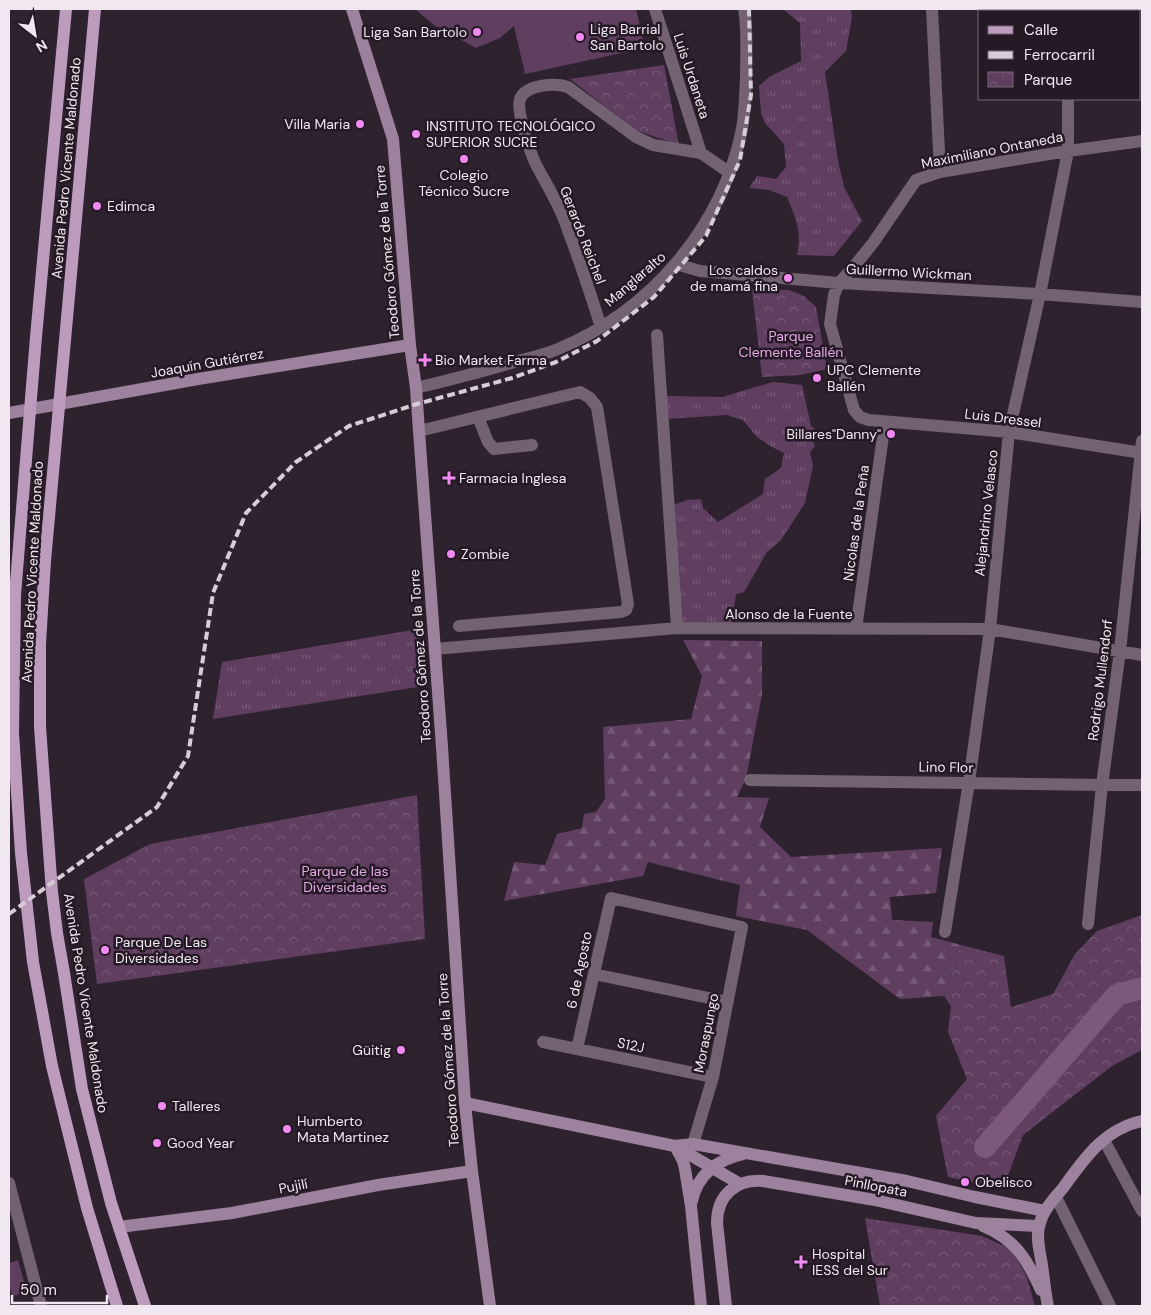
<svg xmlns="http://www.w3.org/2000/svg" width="1151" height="1315" font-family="'DM Sans',sans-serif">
	<defs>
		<pattern id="grass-tufts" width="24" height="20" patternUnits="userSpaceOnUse" patternTransform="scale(1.25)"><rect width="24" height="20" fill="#5f3e60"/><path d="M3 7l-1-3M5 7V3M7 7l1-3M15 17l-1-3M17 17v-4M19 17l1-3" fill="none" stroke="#765a77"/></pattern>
		<pattern id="forest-firs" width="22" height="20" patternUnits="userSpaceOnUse" patternTransform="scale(1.25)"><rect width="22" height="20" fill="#5f3e60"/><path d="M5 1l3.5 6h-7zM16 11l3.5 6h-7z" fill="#765a77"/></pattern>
		<pattern id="park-crowns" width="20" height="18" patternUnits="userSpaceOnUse" patternTransform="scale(1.25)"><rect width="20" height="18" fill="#5f3e60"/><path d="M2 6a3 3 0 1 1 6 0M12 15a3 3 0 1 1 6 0" fill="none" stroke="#765a77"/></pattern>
	</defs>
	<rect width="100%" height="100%" fill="#2f222f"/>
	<!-- grass -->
	<path fill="url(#grass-tufts)" d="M783,9h68l1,8 -6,34 -21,21 13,89 6,26 18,34 -28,35 -37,-1c5,-24 -1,-36 -10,-58l-18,-7 -20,-2 8,-12 19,3 10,-12 -2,-23 -19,-21 -4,-10 -2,-27 10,-9 32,-16 -1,-38z
		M773,382l29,3 9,41 7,6 -7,5 4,9 -5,6 3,14 -8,37 -24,37 -14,12 -23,40 -8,2 -4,29 -55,1 -4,-119 14,-5 14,-1 2,9 15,14 45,-28 2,-15 16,-11 3,-15 -12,-6 -15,-10 -14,-17 -16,-5 -60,4 -2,-23 58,1 29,-9z
		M419,629l5,57 -211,33 9,-57z"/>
	<!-- forest -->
	<path fill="url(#forest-firs)" d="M683,640l79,1v53l-16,85 -9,18 32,1 -9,29 31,30 151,-9 -6,45 -46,4 2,23 41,2 -2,15 30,8 -17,51 -44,3 -93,-69 -71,-14 4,-31 -92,-23 -5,14 -139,25 10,-39 31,3 12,-31 25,-6 2,-14 12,-2 9,-13 -2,-72 88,-8 11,-43z"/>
	<!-- park -->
	<path fill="url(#park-crowns)" d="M664,65l15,80 -44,-15 -65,-51z
		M752,289l37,1 15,6 12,11 11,62 -27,6 -38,2z
		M417,795l8,144 -328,45 -13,-105 66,-35z
		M1142,915v135l-30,16 -89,69 -20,54 -55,-12 -12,-61 31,-37 -19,-47 3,-26 -7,-10 17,-51 43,11 7,51 42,-13 22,-40 22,-23z
		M865,1218l117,18 29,13 16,28 8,29h-155z"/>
	<!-- pitch -->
	<path fill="#5f3e60" d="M415,9h221l9,39 -120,26 -11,-48 -14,12 -24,10 -42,-23z
		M18,1260l9,32 -15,4 -3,-12v-21z"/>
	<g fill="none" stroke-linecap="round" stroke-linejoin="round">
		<!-- river -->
		<path stroke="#7d587d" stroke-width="22" d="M985,1147l132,-152 25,-7"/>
		<!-- street -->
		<path stroke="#726272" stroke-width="12" d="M655,9l46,144
			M932,9l8,163
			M1067,11v-2
			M1142,141l-74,10 -128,21 -24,8 -43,63 -17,21 -17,19 -5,12 -4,29 24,86 6,7 9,3 140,12 133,21
			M676,264l24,7 139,12 201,11 102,8
			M601,327c-10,-31 -20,-63 -32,-94 -4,-12 -9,-24 -15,-35 -6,-13 -15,-26 -21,-40 -4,-11 -17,-48 -13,-59 6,-15 35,-16 48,-12l68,50 17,8 48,8 29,20
			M657,335l20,293
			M416,388c33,-8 66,-16 98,-26 15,-4 30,-7 44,-13 92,-38 164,-121 184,-220 3,-17 3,-35 4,-52 0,-23 2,-46 -2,-68
			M478,417l10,25 6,7 38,-4
			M419,431l161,-39 10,6 7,9 31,197 -2,6 -5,2 -162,14
			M856,629l29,-207
			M435,649l242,-21 313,1 152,26
			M750,780l352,5h40
			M1088,924l14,-139 18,-134 22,-210
			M945,932l24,-150 21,-153 19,-197 31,-138 28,-143v-52
			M594,974l134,28
			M543,1042l170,35
			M577,1049l34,-151 131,29 -29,150 -20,67
			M1104,1140l38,71
			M9,1183l32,123
			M1056,1197l54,109"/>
		<!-- secondary -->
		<path stroke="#9c829c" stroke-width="12" d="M352,9l41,130 17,206 6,43 3,43 23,316 23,356 7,68 18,135
			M9,413l189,-34 212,-34
			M465,1103l210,43 18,-2 214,37 68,16 70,14
			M675,1146l8,15 2,8 6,37 10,100
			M675,1146l65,38
			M692,1201c5,-26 26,-42 51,-47
			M983,1226c32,13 44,33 58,64
			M119,1227l113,-14 146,-28 94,-14
			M726,1306l-9,-83c0,-28 19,-44 46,-42l112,19 101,23 63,3
			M1048,1306c-3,-14 -4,-27 -6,-41 -2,-13 -6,-26 -3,-38 3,-16 14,-27 24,-39 21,-29 41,-59 79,-67"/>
		<!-- primary -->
		<path stroke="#bd9bbd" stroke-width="12" d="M66,9l-30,328 -21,258 -2,138 8,120 12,109 19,104 35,142 30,98
			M95,9l-50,552 -5,83v83l12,165 5,41 7,40 18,116 15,59 14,55 34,103"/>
		<!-- rail -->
		<path stroke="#d7cdd7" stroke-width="4" stroke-dasharray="8 4" stroke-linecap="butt" d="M9,914l148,-107 31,-51 25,-163 33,-80 50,-51 53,-36 68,-22 95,-26 44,-16 41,-21 57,-44 52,-61 34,-76 11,-65 -2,-86"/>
	</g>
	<!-- markers -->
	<g fill="#f28af3" stroke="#251925" stroke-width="2">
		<circle cx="477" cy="32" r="5"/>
		<circle cx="580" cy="37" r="5"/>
		<circle cx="360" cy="124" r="5"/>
		<circle cx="416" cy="134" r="5"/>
		<circle cx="464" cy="159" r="5"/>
		<circle cx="97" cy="206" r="5"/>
		<circle cx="788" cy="278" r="5"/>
		<path d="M422.5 352.5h5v5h5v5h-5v5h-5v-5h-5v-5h5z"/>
		<circle cx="817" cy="378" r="5"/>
		<circle cx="891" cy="434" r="5"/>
		<path d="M446.5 470.5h5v5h5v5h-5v5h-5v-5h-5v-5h5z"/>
		<circle cx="451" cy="554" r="5"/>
		<circle cx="105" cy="950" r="5"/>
		<circle cx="401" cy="1050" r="5"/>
		<circle cx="162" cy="1106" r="5"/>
		<circle cx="287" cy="1129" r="5"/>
		<circle cx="157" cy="1143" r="5"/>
		<circle cx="965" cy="1182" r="5"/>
		<path d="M798.5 1254.5h5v5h5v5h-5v5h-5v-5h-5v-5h5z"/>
	</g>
	<g text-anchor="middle" stroke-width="5" stroke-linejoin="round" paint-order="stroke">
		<!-- poi labels -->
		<g font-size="14" fill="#f0e7f0" stroke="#251925" text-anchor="start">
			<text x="590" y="34">Liga Barrial<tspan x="590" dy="16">San Bartolo</tspan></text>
			<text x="467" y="37" text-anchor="end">Liga San Bartolo</text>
			<text x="350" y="129" text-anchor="end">Villa Maria</text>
			<text x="426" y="131">INSTITUTO TECNOLÓGICO<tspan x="426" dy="16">SUPERIOR SUCRE</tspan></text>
			<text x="464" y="180" text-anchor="middle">Colegio<tspan x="464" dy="16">Técnico Sucre</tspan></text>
			<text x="107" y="211">Edimca</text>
			<text x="778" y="275" text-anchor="end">Los caldos<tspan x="778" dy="16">de mamá fina</tspan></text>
			<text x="435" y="365">Bio Market Farma</text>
			<text x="827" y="375">UPC Clemente<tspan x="827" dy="16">Ballén</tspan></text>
			<text x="881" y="439" text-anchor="end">Billares"Danny"</text>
			<text x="459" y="483">Farmacia Inglesa</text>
			<text x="461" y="559">Zombie</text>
			<text x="115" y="947">Parque De Las<tspan x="115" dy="16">Diversidades</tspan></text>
			<text x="391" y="1055" text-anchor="end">Güitig</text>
			<text x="172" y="1111">Talleres</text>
			<text x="297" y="1126">Humberto<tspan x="297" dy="16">Mata Martinez</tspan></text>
			<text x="167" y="1148">Good Year</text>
			<text x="975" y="1187">Obelisco</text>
			<text x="812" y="1259">Hospital<tspan x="812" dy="16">IESS del Sur</tspan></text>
		</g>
		<!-- street labels -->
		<g font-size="14" fill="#f0e7f0" stroke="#251925">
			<text transform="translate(692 76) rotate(72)" y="5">Luis Urdaneta</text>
			<text transform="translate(992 150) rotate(-11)" y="5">Maximiliano Ontaneda</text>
			<text transform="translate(66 168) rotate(-85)" y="5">Avenida Pedro Vicente Maldonado</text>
			<text transform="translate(583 235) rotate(69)" y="5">Gerardo Reichel</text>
			<text transform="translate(387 252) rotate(-95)" y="5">Teodoro Gómez de la Torre</text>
			<text transform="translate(909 272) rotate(3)" y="5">Guillermo Wickman</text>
			<text transform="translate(635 279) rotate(-41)" y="5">Manglaralto</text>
			<text transform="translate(207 363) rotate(-10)" y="5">Joaquín Gutiérrez</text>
			<text transform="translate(1003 418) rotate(7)" y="5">Luis Dressel</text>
			<text transform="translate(986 513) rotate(-84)" y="5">Alejandrino Velasco</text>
			<text transform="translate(856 523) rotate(-82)" y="5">Nicolas de la Peña</text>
			<text transform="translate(32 572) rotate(-87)" y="5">Avenida Pedro Vicente Maldonado</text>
			<text x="789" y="619">Alonso de la Fuente</text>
			<text transform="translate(420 656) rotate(-94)" y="5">Teodoro Gómez de la Torre</text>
			<text transform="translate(1100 680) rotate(-83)" y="5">Rodrigo Mullendorf</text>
			<text transform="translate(946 767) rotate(1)" y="5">Lino Flor</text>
			<text transform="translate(579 970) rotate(-78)" y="5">6 de Agosto</text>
			<text transform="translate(86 1003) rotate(81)" y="5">Avenida Pedro Vicente Maldonado</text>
			<text transform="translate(706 1033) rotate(-79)" y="5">Moraspungo</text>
			<text transform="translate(631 1045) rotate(12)" y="5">S12J</text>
			<text transform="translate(448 1060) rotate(-94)" y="5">Teodoro Gómez de la Torre</text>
			<text transform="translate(293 1186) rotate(-11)" y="5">Pujilí</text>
			<text transform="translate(876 1186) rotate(11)" y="5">Pinllopata</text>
		</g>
		<!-- park labels -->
		<g font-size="14" fill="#e4aae4" stroke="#251925">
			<text x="791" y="341">Parque<tspan x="791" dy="16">Clemente Ballén</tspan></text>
			<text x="345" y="876">Parque de las<tspan x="345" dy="16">Diversidades</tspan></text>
		</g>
	</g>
	<!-- border -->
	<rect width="1151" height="1315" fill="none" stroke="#f0e7f0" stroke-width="20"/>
	<!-- legend -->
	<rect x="978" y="10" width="162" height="90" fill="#251925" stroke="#766b76"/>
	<rect x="988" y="26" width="25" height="8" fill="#bd9bbd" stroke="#766b76"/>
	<text x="1024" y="35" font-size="15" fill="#f0e7f0">Calle</text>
	<rect x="988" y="51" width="25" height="8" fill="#d7cdd7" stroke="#766b76"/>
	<text x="1024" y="60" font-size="15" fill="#f0e7f0">Ferrocarril</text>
	<rect x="988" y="72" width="25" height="15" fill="url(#park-crowns)" stroke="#766b76"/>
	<text x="1024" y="85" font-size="15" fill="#f0e7f0">Parque</text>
	<!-- north arrow -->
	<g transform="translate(35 35) rotate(149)" stroke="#251925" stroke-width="4" paint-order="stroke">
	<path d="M0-4L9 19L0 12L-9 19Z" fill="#f0e7f0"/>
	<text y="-8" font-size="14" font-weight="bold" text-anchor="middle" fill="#f0e7f0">N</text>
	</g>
	<!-- scale -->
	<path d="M12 1295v8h95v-8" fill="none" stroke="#f0e7f0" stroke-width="2.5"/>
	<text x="20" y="1295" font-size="15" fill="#f0e7f0" stroke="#251925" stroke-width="4" paint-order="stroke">50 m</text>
</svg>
